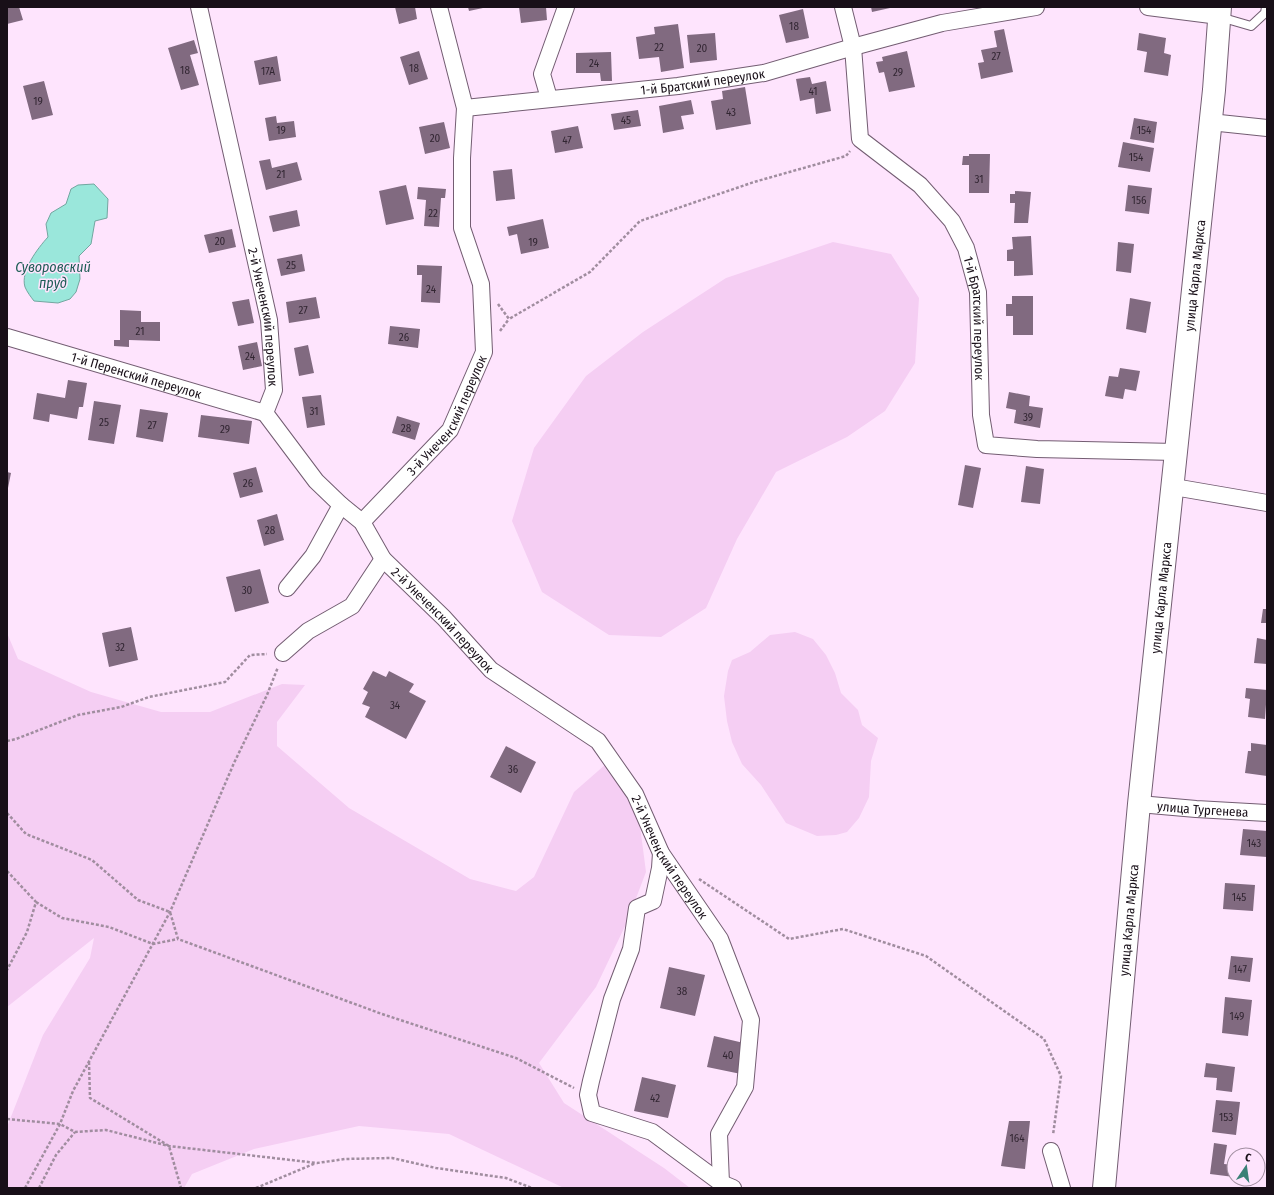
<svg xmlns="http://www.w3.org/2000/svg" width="1274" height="1195" font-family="'Fira Sans Condensed',sans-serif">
	<rect width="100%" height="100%" fill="#fee4fd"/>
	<!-- green -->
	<path fill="#f5cef3" d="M833,242l58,12 28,44 -4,65 -30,48 -38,26 -71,35 -39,67 -31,69 -45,29 -52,-2 -67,-43 -30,-71 22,-73 52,-72 57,-44 83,-54z
		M795,632l18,7 13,16 9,18 6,20 17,17 4,15 16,13 -7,23 -2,36 -10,21 -12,14 -11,3 -19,1 -31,-13 -25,-38 -19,-21 -10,-22 -5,-21 -3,-25 4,-25 4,-11 18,-8 20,-17z
		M7,633l11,26 73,33 70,20h49l72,-28 23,1 -28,37v24l72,62 121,71 46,12 18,-14 40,-85 32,-28 15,18 19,44 6,46 -19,50 -31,65 -57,76 25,40 100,65 26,20h-126l-115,-54 -90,-8 -105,23 -62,25 -8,14h-177v-61l36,-92 47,-77 4,-20 -87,69z"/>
	<!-- water -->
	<path fill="#9ae7db" stroke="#73a6a0" d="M94,184l14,15 -1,19 -12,3 -4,23 -12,12 1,23 -4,13 -6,7 -12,4 -24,-2c-3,-4 -7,-9 -9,-14 -5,-16 13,-39 23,-50l-2,-13 5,-11 15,-9 5,-15 7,-4z"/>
	<!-- building -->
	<path fill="#816a80" d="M7,7h12l4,13 -16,4z
		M395,7h20l2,12 -18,5z
		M468,7h15v1l-14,3z
		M519,7h27l1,13 -26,3z
		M871,7h19v1l-18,4z
		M803,9l6,29 -23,5 -7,-28z
		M678,24l6,44 -23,4 -2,-15 -20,2 -3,-22 19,-3 -1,-7z
		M1004,29l9,43 -32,7 -3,-16 6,-1 -3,-12 16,-3 -3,-16z
		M715,33l2,27 -27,3 -3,-28z
		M1139,33l27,5 -2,15 7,2 -3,21 -24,-4 3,-20 -10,-2z
		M194,40l4,13 -8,2 9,30 -18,5 -13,-42z
		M419,51l9,28 -19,6 -9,-28z
		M907,51l8,36 -26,5 -5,-20 -5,1 -3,-11 7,-1 -1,-4z
		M611,52l1,29h-11l-1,-8h-24v-20z
		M277,56l4,25 -22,4 -5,-24z
		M810,77l2,7 14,-3 5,30 -15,3 -2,-16 -14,3 -4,-22z
		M44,81l9,34 -21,5 -9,-34z
		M745,87l6,37 -35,6 -5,-29 12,-2 -1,-8z
		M691,100l3,14 -13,2 3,13 -21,4 -4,-27z
		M638,110l3,16 -27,4 -3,-16z
		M276,116l1,7 17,-2 2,16 -27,4 -4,-23z
		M1134,118l23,4 -3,21 -24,-4z
		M444,122l6,26 -25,6 -6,-27z
		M578,126l5,22 -28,5 -4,-22z
		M1123,142l31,6 -4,24 -32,-5z
		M969,154h21l-1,39h-20v-28h-7l1,-9h6z
		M270,159l2,9 25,-6 5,18 -36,10 -7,-29z
		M512,169l3,30 -19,2 -3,-30z
		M406,185l8,34 -28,6 -7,-34z
		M1128,185l24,3 -3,26 -24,-3z
		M418,187l28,2 -1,9h-4l-2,29 -15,-1 2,-26 -9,-1z
		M1015,191l16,1 -3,31h-14l1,-20h-5v-9h5z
		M297,210l3,16 -27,6 -4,-16z
		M543,219l6,29 -28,6 -4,-20 -8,2 -2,-9z
		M232,229l4,18 -27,6 -5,-18z
		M1031,236l2,39 -19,1v-15h-7v-11l6,-1 -1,-12z
		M1118,242l16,2 -3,29 -15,-2z
		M302,254l3,17 -24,5 -4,-17z
		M417,265l25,1 -2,37 -19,-1 1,-27h-5z
		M1012,296h21v39h-20v-19h-7v-12h6z
		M316,297l4,21 -31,5 -3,-21z
		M1130,298l21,4 -5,31 -20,-4z
		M249,299l5,24 -16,3 -6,-24z
		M120,310l21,1v11h19v19l-31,-1v7l-15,-1v-6h6z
		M390,326l30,3 -2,19 -30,-4z
		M257,342l5,24 -19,4 -5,-24z
		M308,345l6,28 -15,3 -5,-28z
		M1120,368l20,3 -4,20 -11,-2 -2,10 -18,-3 4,-20 9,1z
		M68,380l19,3 -4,24h-4l-2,12 -27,-5 -1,8 -16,-3 4,-26 28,5z
		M1009,392l21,4 -1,10 14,2 -3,20 -26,-5 2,-13 -10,-2z
		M321,395l4,30 -18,3 -5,-31z
		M94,401l27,4 -7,39 -26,-4z
		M140,409l28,4 -5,29 -27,-5z
		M201,415l51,6 -3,23 -51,-7z
		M397,416l23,7 -5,17 -23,-7z
		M965,465l16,3 -8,40 -15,-3z
		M1026,466l18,3 -4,35 -19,-2z
		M256,467l7,25 -23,6 -7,-25z
		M7,472l4,1 -3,15h-1z
		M277,514l7,26 -20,6 -7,-26z
		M260,569l9,34 -34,9 -9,-35z
		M1263,609h4v14h-6z
		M131,627l7,33 -29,7 -7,-34z
		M1257,638l10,2v24l-13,-1z
		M373,671l13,6 3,-6 25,13 -5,8 17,9 -20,38 -41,-22 5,-10 -8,-3 6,-12 -5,-3z
		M1246,688l21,2 -2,29 -17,-2 2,-18 -5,-1z
		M1251,743l16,2v31l-22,-3 3,-22h3z
		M506,746l30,16 -15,31 -31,-16z
		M1243,829l24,2v26l-27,-2z
		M1225,883l30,2 -2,26 -30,-2z
		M1231,956l22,2 -3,24 -22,-3z
		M669,967l36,8 -10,41 -35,-8z
		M1225,997l27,3 -4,36 -26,-3z
		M714,1036l34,8 -7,30 -34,-7z
		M1206,1063l29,4 -3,25 -16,-2 1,-12 -13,-1z
		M642,1077l34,8 -8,33 -34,-7z
		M1216,1100l24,2 -4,33 -24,-3z
		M1009,1121h21l-5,48 -24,-3z
		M1214,1143l13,2 -3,19 10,1v12l-24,-3z"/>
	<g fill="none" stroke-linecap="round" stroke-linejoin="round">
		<!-- lane casing -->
		<g stroke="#735d72" stroke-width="10">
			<path id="lane" d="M1220,17l31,9 14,-13 1,-6"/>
		</g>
		<!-- street casing -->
		<g stroke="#735d72" stroke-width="18">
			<g id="street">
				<path id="s1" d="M199,7l70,313 5,70 -9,23 51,68 25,24 21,17 21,37 61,59 47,52 107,71 37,53 26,59 59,86 31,81 -6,67 -26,47 2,49"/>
				<path id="s2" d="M843,7l10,40 7,92 60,46 32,36 14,27 12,44 3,123 5,30 51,4 139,3"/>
				<path d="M1148,7l71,9"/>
				<path d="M549,98l-7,-24 24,-67"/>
				<path id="s3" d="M465,108l213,-22 86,-13 89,-26 89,-24 94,-16"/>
				<path d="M1210,122l57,6"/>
				<path id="s4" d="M7,337l258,76"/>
				<path d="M1174,487l93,16"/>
				<path id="s5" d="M362,522l88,-92 34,-78 -3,-68 -19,-56v-70l3,-50 -26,-101"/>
				<path d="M287,588l26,-32 28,-51"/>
				<path d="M283,653l25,-22 44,-25 31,-47"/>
				<path id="s6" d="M1139,804l57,5 71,4"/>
				<path d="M661,853l-1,15 -7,33 -16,7 -6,41 -19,50 -21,82 -3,14 4,18 60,19 69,51 12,5"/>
				<path d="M1051,1151l11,37"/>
			</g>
		</g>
		<!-- secondary casing -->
		<g stroke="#735d72" stroke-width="24">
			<g id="secondary">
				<path id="s7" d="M1104,1188l35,-384 75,-714 6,-83"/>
			</g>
		</g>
		<!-- path -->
		<path stroke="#a08d9f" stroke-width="2.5" stroke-dasharray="3 2" stroke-linecap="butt" d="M498,304l11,15 81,-47 50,-51 114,-39 92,-26 4,-5
			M500,331l9,-12
			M7,741l9,-2 62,-24 43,-8 28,-10 76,-15 25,-27 17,-1
			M7,813l19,21 66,26 46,40 32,12 8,27 204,75 134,44 58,30
			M7,871l29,31 -9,30 -20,38
			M699,879l90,60 54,-10 83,27 118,83 17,37 -8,59
			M36,902l26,16 47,9 44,17 25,-5
			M89,1062l1,36 79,48 12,42
			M7,1119l53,5 15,8 31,-2 63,16 148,17 28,-4 47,-1 44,10 70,10 26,10
			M25,1188l35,-64 13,-33 97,-179 64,-149 33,-68 11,-28
			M39,1188l17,-33 19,-23
			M256,1188l60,-25"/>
		<!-- lane -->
		<use href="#lane" stroke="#fff" stroke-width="8"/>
		<!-- street -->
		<use href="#street" stroke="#fff" stroke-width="16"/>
		<!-- secondary -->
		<use href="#secondary" stroke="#fff" stroke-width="22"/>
	</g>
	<g text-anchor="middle" stroke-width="3" stroke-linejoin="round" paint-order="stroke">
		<!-- number labels -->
		<g font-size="11" fill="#322632">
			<text x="794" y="30">18</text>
			<text x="659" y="51">22</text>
			<text x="702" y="52">20</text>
			<text x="996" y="60">27</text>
			<text x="594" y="67">24</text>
			<text x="414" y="72">18</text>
			<text x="185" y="74">18</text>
			<text x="268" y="75">17А</text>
			<text x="898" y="76">29</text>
			<text x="813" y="95">41</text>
			<text x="38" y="105">19</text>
			<text x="731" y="116">43</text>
			<text x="626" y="124">45</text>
			<text x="281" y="134">19</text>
			<text x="1144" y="134">154</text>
			<text x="435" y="142">20</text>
			<text x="567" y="144">47</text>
			<text x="1136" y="161">154</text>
			<text x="281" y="178">21</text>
			<text x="979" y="183">31</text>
			<text x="1139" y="204">156</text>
			<text x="433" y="217">22</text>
			<text x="220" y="245">20</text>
			<text x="533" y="246">19</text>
			<text x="291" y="269">25</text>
			<text x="431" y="293">24</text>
			<text x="303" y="314">27</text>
			<text x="140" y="335">21</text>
			<text x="404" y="341">26</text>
			<text x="250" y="360">24</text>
			<text x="314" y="415">31</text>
			<text x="1028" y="421">39</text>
			<text x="104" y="426">25</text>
			<text x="152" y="429">27</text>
			<text x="406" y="432">28</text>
			<text x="225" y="433">29</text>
			<text x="248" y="487">26</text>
			<text x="270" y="534">28</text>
			<text x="247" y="594">30</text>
			<text x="120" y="651">32</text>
			<text x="395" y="709">34</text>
			<text x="513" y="773">36</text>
			<text x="1254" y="847">143</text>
			<text x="1239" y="901">145</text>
			<text x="1240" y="973">147</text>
			<text x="682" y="995">38</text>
			<text x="1237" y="1020">149</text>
			<text x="728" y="1059">40</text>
			<text x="655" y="1102">42</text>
			<text x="1226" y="1121">153</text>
			<text x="1017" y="1142">164</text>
		</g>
		<!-- street labels -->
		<g font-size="13" fill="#180f18" stroke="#fee4fd">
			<text dy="5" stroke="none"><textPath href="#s3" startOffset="239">1-й Братский переулок</textPath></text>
			<text dy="5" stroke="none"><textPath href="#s7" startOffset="917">улица Карла Маркса</textPath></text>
			<text dy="5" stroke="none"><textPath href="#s1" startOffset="317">2-й Унеченский переулок</textPath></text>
			<text dy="5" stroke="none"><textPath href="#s2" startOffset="359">1-й Братский переулок</textPath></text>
			<text dy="5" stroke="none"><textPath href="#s4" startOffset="135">1-й Перенский переулок</textPath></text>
			<text dy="5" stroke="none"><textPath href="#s5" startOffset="138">3-й Унеченский переулок</textPath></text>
			<text dy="5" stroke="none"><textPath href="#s7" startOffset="593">улица Карла Маркса</textPath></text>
			<text dy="5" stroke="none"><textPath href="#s1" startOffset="690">2-й Унеченский переулок</textPath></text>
			<text dy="5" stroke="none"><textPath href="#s6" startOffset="64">улица Тургенева</textPath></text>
			<text dy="5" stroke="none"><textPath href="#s1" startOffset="1025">2-й Унеченский переулок</textPath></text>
			<text dy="5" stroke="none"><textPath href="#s7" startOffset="269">улица Карла Маркса</textPath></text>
		</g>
		<!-- water labels -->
		<g font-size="14" font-style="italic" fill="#1c5c54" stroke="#fee4fd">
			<text x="53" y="272">Суворовский<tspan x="53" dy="16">пруд</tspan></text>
		</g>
	</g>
	<!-- border -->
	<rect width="1274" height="1195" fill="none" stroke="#180f18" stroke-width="16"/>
	<!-- north arrow -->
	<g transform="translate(1246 1167) rotate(13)"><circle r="19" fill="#fee4fd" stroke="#a28fa1"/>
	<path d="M0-3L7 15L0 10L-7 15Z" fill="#3b8177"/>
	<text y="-6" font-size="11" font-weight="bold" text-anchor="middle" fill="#180f18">С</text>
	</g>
</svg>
